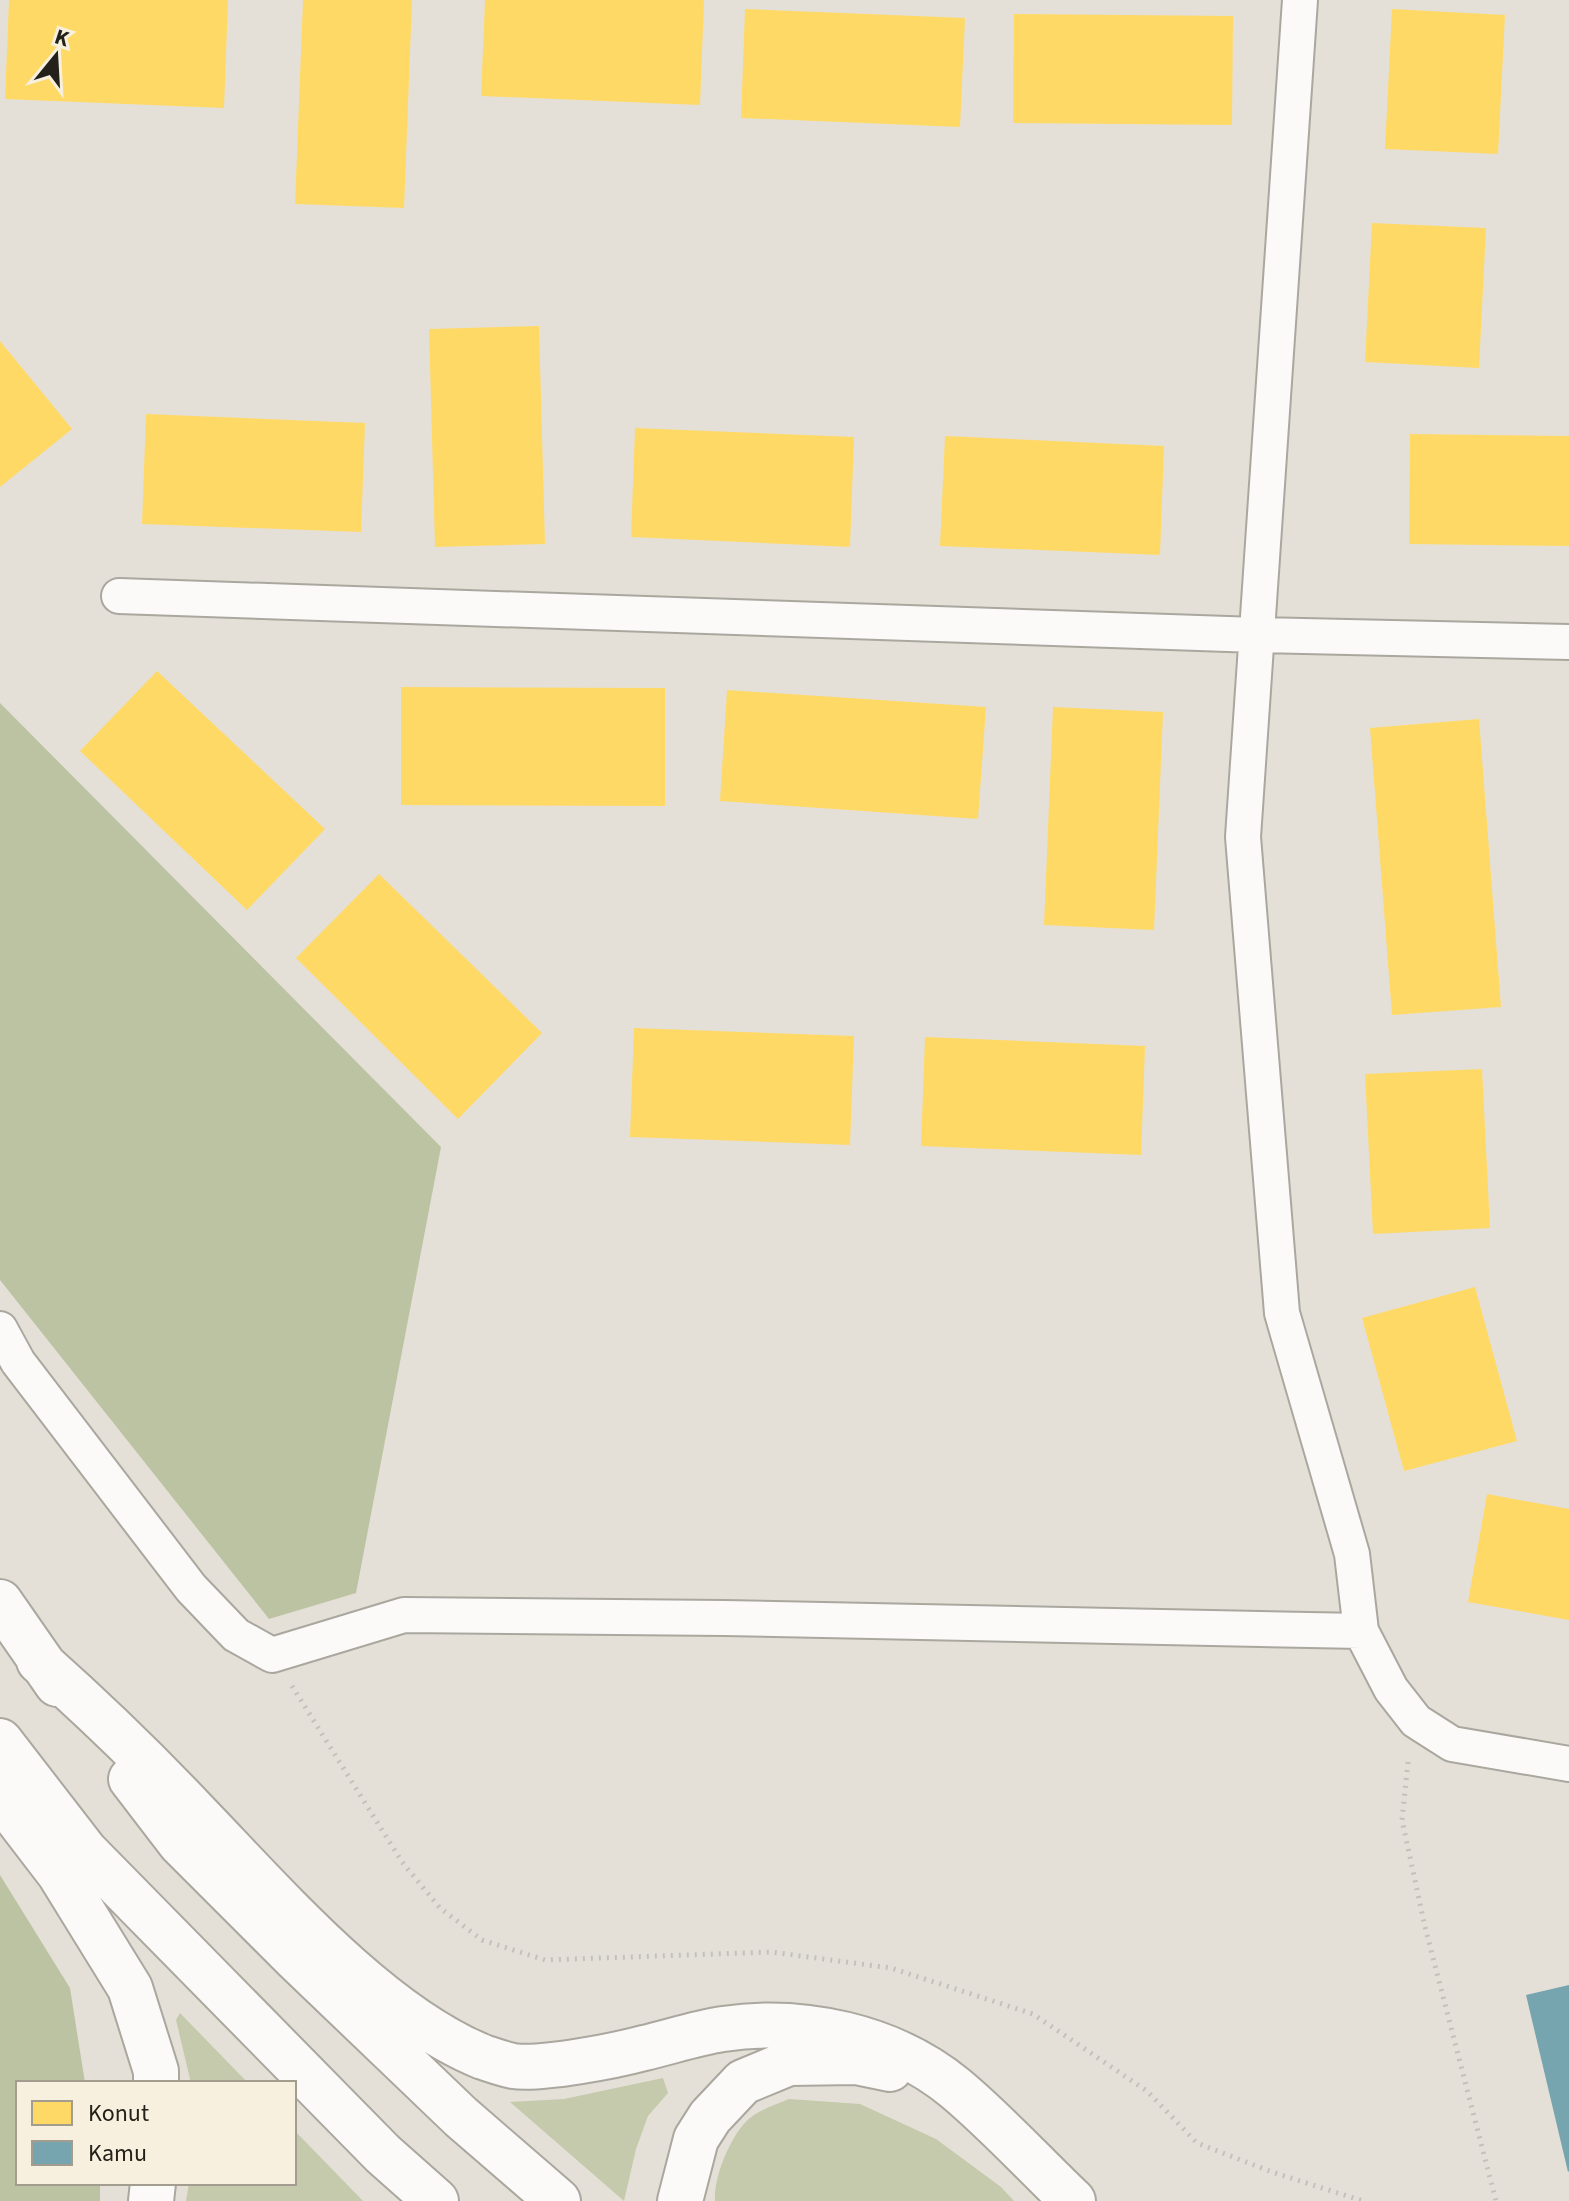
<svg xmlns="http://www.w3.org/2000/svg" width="1569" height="2201" font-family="'Source Sans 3',sans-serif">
	<rect width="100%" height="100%" fill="#e4e0d7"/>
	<!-- green -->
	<path fill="#c4caab" d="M180,2013l68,70h-57l-15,-63z
		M663,2078l5,15 -20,23 -12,33 -12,52 -114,-99 54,-3z
		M789,2099l71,5 76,35 65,48 13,14h-299c-2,-24 18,-73 39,-86 11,-7 23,-11 35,-16z
		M294,2130l69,71h-177l3,-18h105z"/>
	<!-- forest -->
	<path fill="#bcc3a2" d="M0,703l441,444 -85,446 -87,26 -269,-339z
		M0,1875l70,113 15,95h-67v100h82v18h-100z"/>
	<!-- homes -->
	<path fill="#ffd966" d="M9,0h219l-4,108 -219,-9z
		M303,0h109l-8,208 -109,-4z
		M485,0h219l-4,105 -219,-9z
		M745,9l220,9 -5,109 -219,-9z
		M1392,9l113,6 -7,139 -113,-5z
		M1014,14l219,2 -1,109 -219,-2z
		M1372,223l114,5 -7,140 -114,-6z
		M539,326l6,218 -110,3 -6,-218z
		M0,341l72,88 -72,58z
		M146,414l219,9 -4,109 -219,-8z
		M635,428l219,9 -4,110 -219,-10z
		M1410,434l159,2v110l-160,-2z
		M945,436l219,10 -4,109 -220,-9z
		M157,671l168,158 -78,81 -167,-159z
		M401,687l264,1v118l-264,-1z
		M727,690l259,17 -8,112 -258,-18z
		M1053,707l110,5 -9,218 -110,-5z
		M1479,719l22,288 -109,8 -22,-287z
		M379,874l163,159 -84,86 -162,-161z
		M634,1028l220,8 -4,109 -220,-8z
		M925,1037l220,9 -4,109 -220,-9z
		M1482,1069l8,159 -117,6 -8,-160z
		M1475,1287l42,154 -113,30 -42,-153z
		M1487,1494l82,15v111l-101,-18z"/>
	<!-- public -->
	<path fill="#76a5af" d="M1569,1985v186l-1,1 -42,-177z"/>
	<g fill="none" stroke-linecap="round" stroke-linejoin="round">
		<!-- minor casing -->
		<g stroke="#aaa79f" stroke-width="38">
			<path id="minor" d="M1300,0l-57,837 39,476 70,241 9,77 30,58 25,32 36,23 117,20
				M119,596l1138,39 312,7
				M0,1329l18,33 173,226 45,47 36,20 132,-40 320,3 637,13"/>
		</g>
		<!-- motorway casing -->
		<g stroke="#aaa79f" stroke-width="48">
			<path id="motorway" d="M0,1602l57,82
				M39,1661c55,49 107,99 158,153 78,81 182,201 286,243 9,3 20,7 30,9 29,4 101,-10 131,-18 26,-6 52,-15 79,-19 79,-12 169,7 232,59 41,34 79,76 118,113
				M0,1741l85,110 298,303 53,47
				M131,1779l49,64 116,116 165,158 97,84
				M0,1796l59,77 71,115 26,83v12
				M151,2201l2,-18
				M680,2201l16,-62 14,-22 33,-35 46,-19 67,-1 34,7"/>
		</g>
		<!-- path -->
		<path stroke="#c2c1be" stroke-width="5" stroke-dasharray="2 6" stroke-linecap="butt" d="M292,1686l110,176 38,46 42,32 63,20 226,-8 120,16 142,46 114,77 50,52 75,29 91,29
			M1408,1762l-6,58 23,107 71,274"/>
		<!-- minor -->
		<use href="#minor" stroke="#fbfaf9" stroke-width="34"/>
		<!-- motorway -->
		<use href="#motorway" stroke="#fbfaf9" stroke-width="44"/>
	</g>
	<!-- legend -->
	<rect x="16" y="2081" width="280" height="104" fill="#f8f0de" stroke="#a39d90" stroke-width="2"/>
	<rect x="32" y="2101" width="40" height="24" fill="#ffd966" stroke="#a39d90" stroke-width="2"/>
	<text x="88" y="2121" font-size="24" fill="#23211a">Konut</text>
	<rect x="32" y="2141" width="40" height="24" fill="#76a5af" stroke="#a39d90" stroke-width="2"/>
	<text x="88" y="2161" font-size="24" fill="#23211a">Kamu</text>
	<!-- north arrow -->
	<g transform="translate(56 56) rotate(18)" stroke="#f8f0de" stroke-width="6" paint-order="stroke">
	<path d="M0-6L14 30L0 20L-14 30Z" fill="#23211a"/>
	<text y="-12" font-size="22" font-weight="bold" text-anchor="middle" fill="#23211a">K</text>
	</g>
</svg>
